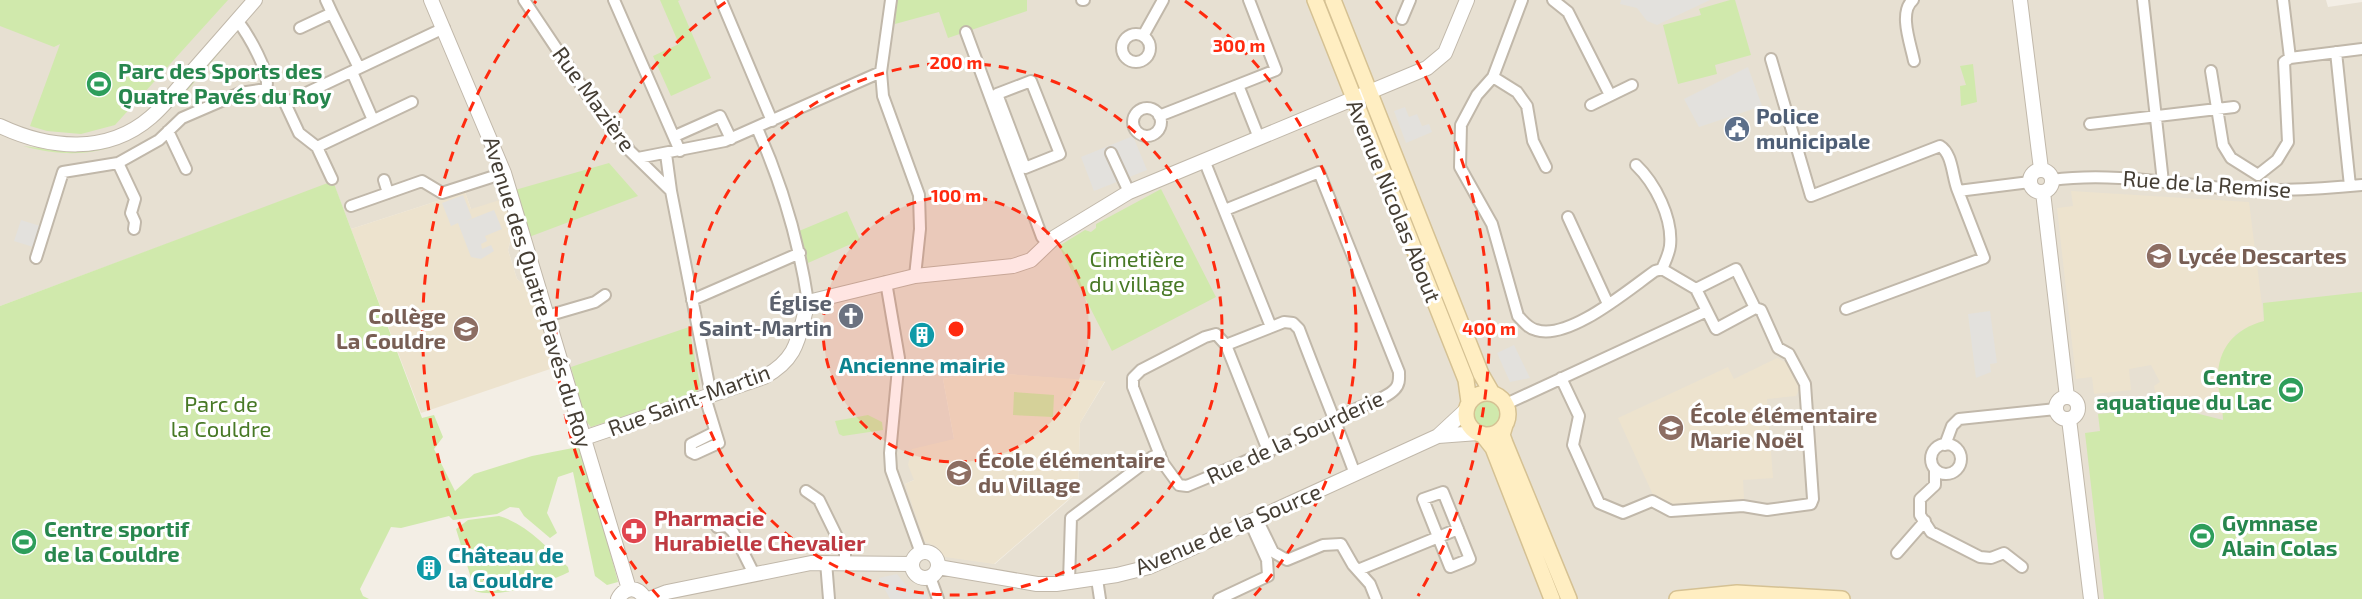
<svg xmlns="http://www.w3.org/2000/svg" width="2362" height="599" font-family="'Exo 2',sans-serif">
	<rect width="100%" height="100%" fill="#f3eee5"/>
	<!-- residential -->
	<path fill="#e7e0d2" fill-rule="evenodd" d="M0,0h2326l2,7 34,-5v597h-1744l7,-2 -69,-230 -25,-77 -14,-11 -9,-29 5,-19 -42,-22 -6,-17 -114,37 -18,-47 -333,124zM979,372l126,10 -25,41 -2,69 -83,72 -53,-12 -6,-6 -31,-62 9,-4 40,-41 -11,-60z"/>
	<!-- education -->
	<path fill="#ede3ce" d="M2071,191l178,11 15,119 -29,13 -12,81 -10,-2 -5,-13 -11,2 -2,5 -39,-13 -2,-8 6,-4 -9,-17 -22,4 2,21 -37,4 -2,-17 -16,2 -19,-171 16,-2z
		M465,192l6,17 32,-10 10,32 -5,19 9,29 14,11 25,77 -135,46 -70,-184z
		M1777,358l12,6 11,24 -4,8 -29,3 6,79 -30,2 1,19 -72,7 -18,-9 -36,-79 110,-51 6,12z
		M979,372l126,9 -25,42 -2,68 -84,73 -49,-7 -9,-11 -11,-4 -20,-58 9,-4 -6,-15 4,-16 42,-10 -11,-60z"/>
	<!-- green -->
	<path fill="#d0e9ac" d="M0,0h228l-113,125 -34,9 -34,-3 -17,-5 30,-82 -6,3 -54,-21z
		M660,0h20l-2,1 33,77 -40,18 -18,-40 26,-12z
		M897,0h130v11l-79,27 -9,-26 -44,12z
		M1730,0h5l16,55 -36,10 2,9 -39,10 -15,-59 38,-10 -2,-6z
		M231,34h4c-63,73 -102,142 -212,112l33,4 57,-7z
		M1973,64l4,38 -16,4 -1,-20 6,-1 -6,-19z
		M609,163l29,33 -109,41 -14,-47z
		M333,181l89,237 12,-3 9,22 -9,12 21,42 19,-17 58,-18 51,-10 35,136 -11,3 -12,-9 -22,-104 -15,5 -11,36 10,20 -7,5 -26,-22 -5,-8 -9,-1 -13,7 -44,6 -4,-4 -48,12 -10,-1 -31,62 3,7 6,3h-369v-293z
		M1161,189l55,108 -104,54 -53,-105 26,-16 6,2 5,-4v-4z
		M847,211l13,29 -52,23 -9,-32z
		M2362,292v307h-258l-19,-166 15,-2 -2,-17 54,-5v-7l71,18c0,-12 -4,-25 -5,-37 -2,-32 15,-54 46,-62l-1,-18z
		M689,327l11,58 -3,7 -106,35 -6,-7 -14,-53z
		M1014,392l40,3 -1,22 -40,-2z
		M1472 413a14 14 0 1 1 28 0a14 14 0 1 1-28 0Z
		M868,415l14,7 1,8 -40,6 -4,-2 -4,-13z
		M499,516c28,8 48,32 69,51l1,5c-22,11 -71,27 -94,19l-19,-62 12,-9z"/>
	<!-- parking -->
	<path fill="#e3e1dd" d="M1621,0h89l-53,25 -10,-4 -10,-13 -17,-4z
		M1748,67l14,39 -63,21 -15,-28z
		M1405,107l4,10 8,-3 5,12 7,-2 3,8 -26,11 -12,-32z
		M1133,136l14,34 -53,21 -13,-34z
		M463,195l9,23 -6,3 28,-11 8,19 -17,7 2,5 -6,3 1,5 9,-4 3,6 -13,8 -10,-2 -13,-34 -7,3 -9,-23z
		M21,220l19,6 -7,21 -19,-6z
		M1990,311l7,52 -7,1 1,8 -15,6 -8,-64z
		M1514,345l16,33 -20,4 -13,-29z
		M897,574l11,14 9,4h10l1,7h-38l-11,-21z"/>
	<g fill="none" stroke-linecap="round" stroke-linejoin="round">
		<!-- minor casing -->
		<g stroke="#c1b8aa" stroke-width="14">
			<path id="minor" d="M326,0l6,13
				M524,0l79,118 27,33 41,40 40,204
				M614,0l66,151
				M721,0l51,121
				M891,0l-10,72 2,24 36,99 1,34 -5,47
				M1082,0h2
				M1249,0l27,70 -38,15 21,53
				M1522,0l-29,77 -16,18 -16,30 -1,42 32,57 26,92c6,6 10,12 18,14 33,11 93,-41 119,-59l7,-2 34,20
				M1553,0l15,12 42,83
				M1913,0c-15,12 -2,45 1,61
				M2143,0l20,182
				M2283,0l7,58
				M1402,19l8,-19
				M300,28l32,-15 27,55
				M966,32l76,205 6,7
				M1122 48a14 14 0 1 1 28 0a14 14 0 1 1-28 0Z
				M1143,36l20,-36
				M2336,52l14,134
				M2290,58l72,-9
				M1771,59l40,137 129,-50c13,8 12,31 18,45
				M2211,71l12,74 8,13 27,17 19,-15 11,-18 -4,-80 6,-4
				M352,72l21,48
				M1493,77l24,15 10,14 6,35 13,26
				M1031,81l29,73 -35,14 -28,-74z
				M1591,105l41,-20
				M1133 122a14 14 0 1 1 28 0a14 14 0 1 1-28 0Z
				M1159,116l79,-31
				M2090,124l144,-17
				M757,128c25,56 42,114 51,174
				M168,131l18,38
				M675,136l45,-20 11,23
				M317,147l95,-45
				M1111,153l18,39
				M666,154l5,37
				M638,158l87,-17 156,-69
				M1204,160l67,167
				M118,163l17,36 -4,14 4,9 -1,7
				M1636,165c19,18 37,53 34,81 -1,8 -5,16 -8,23
				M332,179l-15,-32 -18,-14 -14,-30 159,-75
				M384,180l4,13
				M2052,180c60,-8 122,4 182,9 43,3 85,0 128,-4
				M351,206l71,-25 20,12 62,-20
				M1225,210l94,-38 80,200c0,6 1,12 -4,17 -9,10 -29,15 -41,21 -55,28 -110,53 -167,76l-8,-1 -16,-22 -30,-76v-9l8,-8 64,-33 11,-3 10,11 58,-23 9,1 6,6c18,48 38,96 56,145
				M1568,217l40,87
				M36,258l27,-86 55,-9 41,-23 23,-22 58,-25 26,-4c6,-15 -19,-56 -29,-69
				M1736,269l19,39 -39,21 -20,-40z
				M886,282l13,76 -9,95 1,17 30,83
				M692,300l108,-47
				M1846,309l138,-51 -26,-67 72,-9
				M547,316l48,-14 10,-7
				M1226,345l43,108
				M1561,378l18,38 -6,29 26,58 24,10 29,-12 19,10 72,-5 24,4 44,-6 2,-5 -8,-115 -16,-30 -11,-6 -17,-38 -6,-2
				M705,397l14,46 -24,11 -4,-2v-8l24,-12
				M1506,404l201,-93
				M1931 459a15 15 0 1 1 30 0a15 15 0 1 1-30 0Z
				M1945,445l7,-19 7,-7 97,-10
				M1935,469v16l-15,14v16l11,17 49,25 11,1 13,-5 18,14
				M806,491l13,9 26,53v9
				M1443,492l27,67 -20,8 -27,-68z
				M1257,519l16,33 14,8 36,-15 18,-1 12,21 17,19 6,15
				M717,527l10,-1 6,6 21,42
				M1897,553l28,-32
				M826,562l3,37
				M1358,570l100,-41
				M930,577l8,22
				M1097,579l3,20
				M1069,581l2,-63 81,-61 8,-3
				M1219,599l49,-23 -1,-16 -17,-38"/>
		</g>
		<!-- tertiary casing -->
		<g stroke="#c1b8aa" stroke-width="16">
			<path id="tertiary" d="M431,0l73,173 125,416
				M2020,0l21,169
				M0,126c49,23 107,29 151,-9 15,-13 27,-29 40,-44 21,-24 43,-49 64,-73
				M2030 181a11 11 0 1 1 22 0a11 11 0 1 1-22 0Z
				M2043,192l24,205
				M2056 408a11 11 0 1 1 22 0a11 11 0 1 1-22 0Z
				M2069,419l22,180
				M1438,436l28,-26
				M584,438l180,-61c35,-19 34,-40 44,-75l107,-26 98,-10 18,-6 24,-23 74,-45 298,-124 18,-15 22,-53
				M912 565a13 13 0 1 1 26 0a13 13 0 1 1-26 0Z
				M938,567l99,17h19l61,-9 32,-8 39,-17 250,-114 40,-3
				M618,599c7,-13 20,-13 27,0
				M649,599l18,-7 144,-29 101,1"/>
		</g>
		<!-- secondary casing -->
		<g stroke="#d5c193" stroke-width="18">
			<path id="secondary" d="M1315,0l151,380 3,22
				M1333,0l148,374 11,19
				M1466 414a21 21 0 1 1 42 0a21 21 0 1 1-42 0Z
				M1505,425l-3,10 3,8 64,156
				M1482,434l11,14 59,151
				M1677,599l60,-6 105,6"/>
		</g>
		<!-- minor -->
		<use href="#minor" stroke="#fff" stroke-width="10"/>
		<!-- tertiary -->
		<use href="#tertiary" stroke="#fff" stroke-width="14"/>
		<!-- secondary -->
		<use href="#secondary" stroke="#ffeec2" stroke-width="15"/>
	</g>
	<!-- distance rings -->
	<circle cx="956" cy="329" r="133" fill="#ff2a0f" fill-opacity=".12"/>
	<g fill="none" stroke="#ff2a0f" stroke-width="3" stroke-dasharray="10 8">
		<circle cx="956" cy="329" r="133"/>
		<circle cx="956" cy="329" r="266"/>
		<path d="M659 597A400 400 0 0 1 727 1M1185 1A400 400 0 0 1 1253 597"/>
		<path d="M494 596A533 533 0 0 1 536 1M1376 1A533 533 0 0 1 1418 596"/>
	</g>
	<!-- icons -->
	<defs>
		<g id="stadium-disc" transform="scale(1.35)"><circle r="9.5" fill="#2e9e5b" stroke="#fff"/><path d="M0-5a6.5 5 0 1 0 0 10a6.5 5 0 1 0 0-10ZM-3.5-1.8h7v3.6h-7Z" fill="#fff"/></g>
		<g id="civic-disc" transform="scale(1.35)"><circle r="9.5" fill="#5c6f8a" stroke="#fff"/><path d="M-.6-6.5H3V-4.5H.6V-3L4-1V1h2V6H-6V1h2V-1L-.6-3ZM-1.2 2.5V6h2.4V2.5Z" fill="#fff"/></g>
		<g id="school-disc" transform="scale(1.35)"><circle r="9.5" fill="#8d6e63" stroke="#fff"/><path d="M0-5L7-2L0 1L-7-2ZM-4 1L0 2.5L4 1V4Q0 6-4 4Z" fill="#fff"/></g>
		<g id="church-disc" transform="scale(1.35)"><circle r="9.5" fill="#6b7280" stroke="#fff"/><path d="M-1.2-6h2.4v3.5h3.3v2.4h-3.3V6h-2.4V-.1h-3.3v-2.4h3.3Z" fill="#fff"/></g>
		<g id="building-disc" transform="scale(1.35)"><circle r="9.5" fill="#0f9aa8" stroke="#fff"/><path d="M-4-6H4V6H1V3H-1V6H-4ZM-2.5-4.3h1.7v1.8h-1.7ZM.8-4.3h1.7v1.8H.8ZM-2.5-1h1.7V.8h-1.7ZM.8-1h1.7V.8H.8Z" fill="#fff"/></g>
		<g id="pharmacy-disc" transform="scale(1.35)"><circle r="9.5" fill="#e0444e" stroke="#fff"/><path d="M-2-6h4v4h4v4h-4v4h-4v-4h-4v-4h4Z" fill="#fff"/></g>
	</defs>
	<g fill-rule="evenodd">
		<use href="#stadium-disc" x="99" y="84"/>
		<use href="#civic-disc" x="1737" y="129"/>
		<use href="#school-disc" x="2159" y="256"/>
		<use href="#church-disc" x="851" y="316"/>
		<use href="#school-disc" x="466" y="329"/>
		<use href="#building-disc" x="922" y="335"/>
		<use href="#stadium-disc" x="2291" y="390"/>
		<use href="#school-disc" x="1671" y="428"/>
		<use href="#school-disc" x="959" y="473"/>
		<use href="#pharmacy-disc" x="634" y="531"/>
		<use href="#stadium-disc" x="2202" y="536"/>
		<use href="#stadium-disc" x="24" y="542"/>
		<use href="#building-disc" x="429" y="568"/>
	</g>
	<g text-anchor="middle" stroke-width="6" stroke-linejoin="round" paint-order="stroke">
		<!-- leisure labels -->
		<g font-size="22" font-weight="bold" fill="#27864d" stroke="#fff" text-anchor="start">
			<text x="118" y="79">Parc des Sports des<tspan x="118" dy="25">Quatre Pavés du Roy</tspan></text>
			<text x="2272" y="385" text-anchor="end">Centre<tspan x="2272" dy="25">aquatique du Lac</tspan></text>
			<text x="2222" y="531">Gymnase<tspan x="2222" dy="25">Alain Colas</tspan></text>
			<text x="44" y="537">Centre sportif<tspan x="44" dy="25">de la Couldre</tspan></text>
		</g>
		<!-- street labels -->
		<g font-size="22" fill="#453e34" stroke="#fff">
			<text transform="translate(594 99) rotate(54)" y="8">Rue Mazière</text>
			<text transform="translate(2207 184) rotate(4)" y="8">Rue de la Remise</text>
			<text transform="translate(1394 201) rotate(68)" y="8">Avenue Nicolas About</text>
			<text transform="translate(538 292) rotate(73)" y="8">Avenue des Quatre Pavés du Roy</text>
			<text transform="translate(689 400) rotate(-20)" y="8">Rue Saint-Martin</text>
			<text transform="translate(1295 437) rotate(-25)" y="8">Rue de la Sourderie</text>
			<text transform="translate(1228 529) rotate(-23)" y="8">Avenue de la Source</text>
		</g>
		<!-- service labels -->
		<g font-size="22" font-weight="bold" fill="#4e5e75" stroke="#fff" text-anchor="start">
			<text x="1756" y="124">Police<tspan x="1756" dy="25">municipale</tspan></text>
		</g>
		<!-- education labels -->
		<g font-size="22" font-weight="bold" fill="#785e54" stroke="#fff" text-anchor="start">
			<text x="2178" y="264">Lycée Descartes</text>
			<text x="446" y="324" text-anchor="end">Collège<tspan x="446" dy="25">La Couldre</tspan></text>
			<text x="1690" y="423">École élémentaire<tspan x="1690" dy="25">Marie Noël</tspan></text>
			<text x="978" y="468">École élémentaire<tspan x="978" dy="25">du Village</tspan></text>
		</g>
		<!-- park labels -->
		<g font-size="22" fill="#487926" stroke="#fff">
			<text x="1137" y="267">Cimetière<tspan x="1137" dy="25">du village</tspan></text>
			<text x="221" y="412">Parc de<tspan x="221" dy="25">la Couldre</tspan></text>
		</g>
		<!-- worship labels -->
		<g font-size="22" font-weight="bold" fill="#5b616d" stroke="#fff" text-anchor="end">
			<text x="832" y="311">Église<tspan x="832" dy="25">Saint-Martin</tspan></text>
		</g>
		<!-- culture labels -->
		<g font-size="22" font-weight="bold" fill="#0d838f" stroke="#fff">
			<text x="922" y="373">Ancienne mairie</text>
			<text x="448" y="563" text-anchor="start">Château de<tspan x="448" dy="25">la Couldre</tspan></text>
		</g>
		<!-- health labels -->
		<g font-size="22" font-weight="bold" fill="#be3a42" stroke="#fff" text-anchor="start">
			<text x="654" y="526">Pharmacie<tspan x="654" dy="25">Hurabielle Chevalier</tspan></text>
		</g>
	</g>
	<circle cx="956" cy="329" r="9" fill="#ff2a0f" stroke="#fff" stroke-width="3"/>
	<g font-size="18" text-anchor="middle" font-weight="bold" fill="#ff2a0f" stroke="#fff" stroke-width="6" stroke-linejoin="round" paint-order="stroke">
		<text x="1239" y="52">300 m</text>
		<text x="956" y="69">200 m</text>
		<text x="956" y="202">100 m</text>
		<text x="1489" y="335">400 m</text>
	</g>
</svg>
